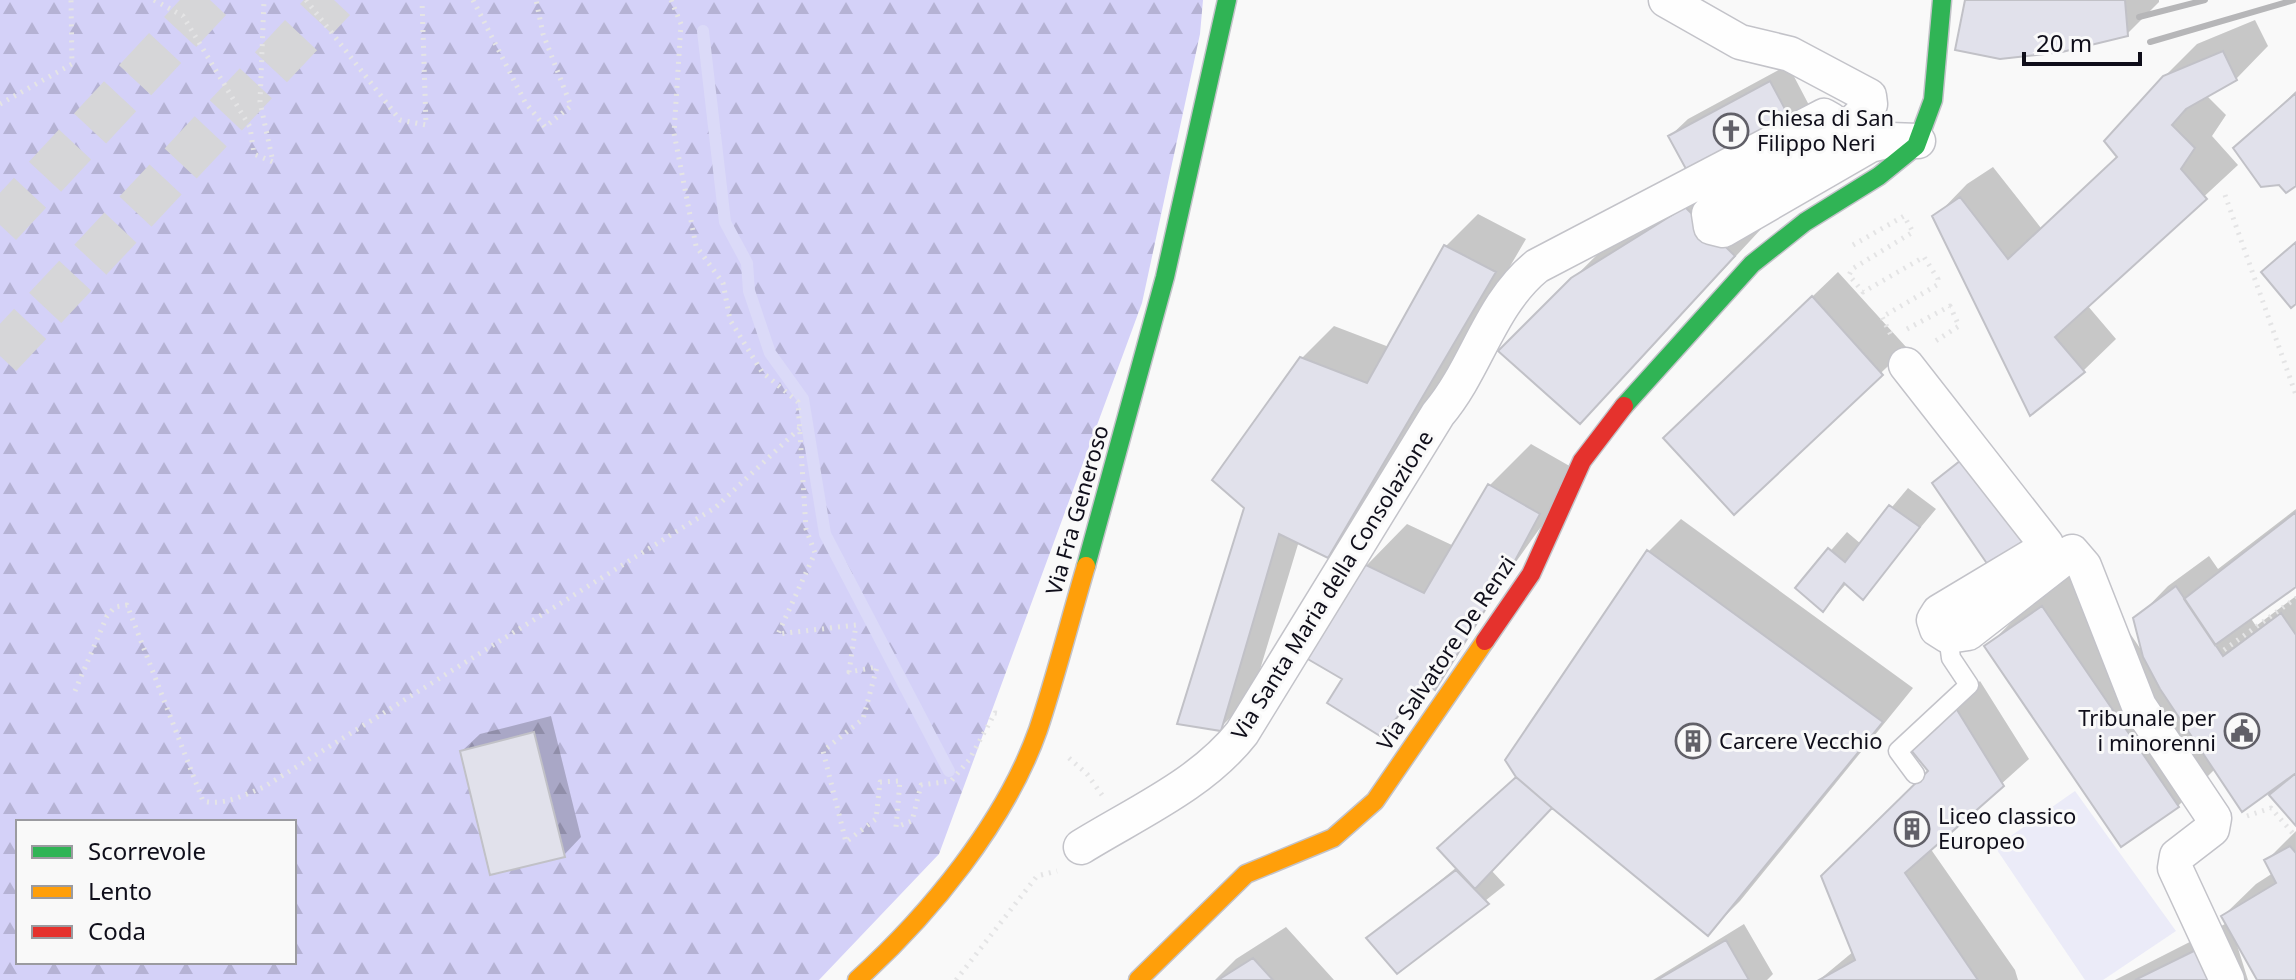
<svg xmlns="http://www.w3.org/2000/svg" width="2296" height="980" font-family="'Noto Sans',sans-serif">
	<defs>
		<pattern id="forest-firs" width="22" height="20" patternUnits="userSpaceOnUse" patternTransform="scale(2)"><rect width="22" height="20" fill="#d4d1f8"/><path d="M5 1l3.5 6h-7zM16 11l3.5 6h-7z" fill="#b5b2d4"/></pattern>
	</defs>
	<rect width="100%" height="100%" fill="#f9f9f9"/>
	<!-- grass -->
	<path fill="#ebebf8" d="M2075,791l101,140 -73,49h-18l-90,-133z"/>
	<!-- forest -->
	<path fill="url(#forest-firs)" fill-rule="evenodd" d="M0,0h1203l-3,34 -58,269 -203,551 -120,126h-819zM18,822h276v140h-276z"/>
	<!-- shadow -->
	<path fill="#0003" d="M1967,0h192v2l-32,32z
		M2255,20l13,26 -32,33 -30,16 20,20 -14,21 26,29 -151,140 29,34 -33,32 -148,-154 32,-33 26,-17 48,61 77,-72 46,-79 33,-33z
		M1788,65l22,42 -18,18 -122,11 18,-17z
		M2296,91v92l-60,-35z
		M1727,167l48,47 -154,166 -120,-30 114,-113z
		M1478,214l48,25 -166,284 -33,33 -28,-15 -47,155 -32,32 82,-370 32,-32 55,21 56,-100z
		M1838,272l69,76 -173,165 -42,-101z
		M1531,444l49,28 -151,212 -49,50 -35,-55 21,-113 41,-42 47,22 35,-60z
		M1908,488l28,21 -74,88 -15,-14 -24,27 -25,-22 49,-56 14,12z
		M2296,509v74l-46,34 6,9 40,-30v227l-27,-31 -53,-24 -38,38 -56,38 -135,-197 41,-42 56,-39 60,88 -8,-35 32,-33 41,-30 9,13z
		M1681,519l232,169 -173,213 -32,32 -155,-127 -62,64 14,15 -108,86 -28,-33 88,-71 61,-91 -10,-16 141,-209z
		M1980,681l49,78 -99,89 85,122 3,10h-199l35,-29 77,-180 -19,-21z
		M551,716l30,121 -17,18 -102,-104 18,-17z
		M2296,831v149h-37l-22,-35 11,35h-133l112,-57 -4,-7 33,-32 17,-11 -7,-12z
		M1744,924l29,50 -6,6h-114z
		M1286,927l48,53h-119l21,-21z"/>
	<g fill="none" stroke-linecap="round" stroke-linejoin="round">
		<!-- stream -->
		<path stroke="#dbdaf8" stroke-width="12" d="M703,31l22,191 22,41 2,28 21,62 33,46 22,135 124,237"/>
	</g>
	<!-- building -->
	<path fill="#e1e1eb" stroke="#c1c1c7" stroke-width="2" d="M1965,0h160l3,36 -66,16 -62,7 -45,-9z
		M2223,51l14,29 -51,29 -14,16 23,23 -14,21 26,30 -152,138 30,35 -55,44 -98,-200 28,-19 48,62 109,-102 -13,-16 59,-65z
		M1770,81l24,45 -102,54 -24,-44z
		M2296,93v93l-10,7 -7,-8 -18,2 -28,-39z
		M1685,207l50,49 -155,168 -82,-73 73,-73z
		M2296,242v62l-5,4 -30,-36z
		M1444,245l52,27 -168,286 -49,-24 -58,197 -44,-7 67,-216 -32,-28 88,-123 67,26z
		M1812,296l71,79 -149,140 -71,-77z
		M1965,457l63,87 -38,24 -58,-85z
		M1488,484l52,30 -30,56 -75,120 -8,-5 -47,51 -53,-33 15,-24 -36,-21 58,-94 60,29z
		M1889,505l31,22 -57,73 -19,-17 -21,29 -28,-24 33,-40 17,14z
		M2296,512v75l-81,58 -31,-46z
		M1647,550l236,172 -175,214 -156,-128 -36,-31 -11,-17z
		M2176,586l47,70 58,-43 15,22v138l-54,39 -82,-123 -17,-32 -10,-39z
		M2042,606l137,201 -58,40 -137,-201z
		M1954,705l50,81 -99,87 73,107h-159l36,-20 -34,-84 107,-105 -18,-22z
		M534,732l31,125 -75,18 -30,-124z
		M2296,773v53l-27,-31z
		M1516,777l36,31 -77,81 -38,-41z
		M2290,846l6,7v127h-39l-36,-64 55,-33 -12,-23z
		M1456,870l33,34 -92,70 -31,-36z
		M1726,940l23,40h-92z
		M2204,946l11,34h-80z
		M1253,958l20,22h-55z"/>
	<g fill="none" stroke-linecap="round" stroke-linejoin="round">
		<!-- highway-tunnel -->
		<path stroke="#d6d6d8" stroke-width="44" stroke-dasharray="44 22" stroke-linecap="butt" d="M0,225l210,-225
			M0,356l334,-356"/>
		<!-- lane casing -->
		<g stroke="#c3c3c9" stroke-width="21">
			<path id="lane" d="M1915,774l-17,-23 71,-66 -18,-27 -3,-22"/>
		</g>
		<!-- street casing -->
		<g stroke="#c3c3c9" stroke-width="37">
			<path id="street" d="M1666,0l74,42 50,12 79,42 1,8c-11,14 -19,23 -37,27
				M1906,365l140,179v4l-107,64 -5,8 3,9 11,7 20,-3 104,-81 12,14 55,140 75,112 -2,11 -35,27 -2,12 52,112
				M1081,847c55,-34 121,-63 161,-114l196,-319c39,-46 51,-109 99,-148l287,-150 7,4 2,11 -120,79 -4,4 2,13 12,3 147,-85 20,-5 28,1"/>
		</g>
		<!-- fast casing -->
		<g stroke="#c3c3c9" stroke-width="21">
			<path id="fast" d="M1624,406l128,-142 53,-42 74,-46 37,-30 17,-46 9,-100
				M1086,566l79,-289 62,-277"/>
		</g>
		<!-- slow casing -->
		<g stroke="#c3c3c9" stroke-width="21">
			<path id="slow" d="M857,980c72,-65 148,-157 181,-250 18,-54 32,-110 48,-164
				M1138,980l108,-106 87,-36 42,-37 110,-160"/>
		</g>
		<!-- jam casing -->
		<g stroke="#c3c3c9" stroke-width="21">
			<path id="jam" d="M1485,641l46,-67 51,-113 42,-55"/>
		</g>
		<!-- path -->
		<path stroke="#e4e4e5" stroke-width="5" stroke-dasharray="2 6" stroke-linecap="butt" d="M154,0l29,16 67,111 4,27 19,8 -13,-60 4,-102
			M306,0l94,120 26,5 -4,-125
			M473,0l52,102 20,25 26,-21 -28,-72 -7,-34
			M671,0l10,24 -7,109 22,113 27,37 7,37 32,52 36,30 8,127 9,24 -37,81 78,-9 -7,47 28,-5 -14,52 -40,32 23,91 30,-23 4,-37 20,-1 -4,46 16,-6 9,-36 30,-4 18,-21 26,-47 6,1
			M0,104l72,-40 -1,-64
			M2225,195l71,200
			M1853,245l51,-29 9,16 -61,37 -3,6 14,17 61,-35 14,22 -1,6 -55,32 9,18
			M1907,329l43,-23 9,20 -25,16
			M2224,650l72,-52
			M75,691l32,-75 8,-9 12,-2 76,196c21,5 41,-6 61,-14l452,-280 84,-79
			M1069,758l18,16 15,21
			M2247,816l24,-8 25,29
			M956,980l81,-104 20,-5"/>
		<!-- lane -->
		<use href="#lane" stroke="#fefefe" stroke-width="18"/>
		<!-- street -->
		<use href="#street" stroke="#fefefe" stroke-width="34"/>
		<!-- fast -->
		<use href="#fast" stroke="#30b455" stroke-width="18"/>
		<!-- slow -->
		<use href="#slow" stroke="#ff9f0a" stroke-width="18"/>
		<!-- jam -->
		<use href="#jam" stroke="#e5322d" stroke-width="18"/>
		<!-- rail -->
		<path stroke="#b6b6b8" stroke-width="6" d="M2139,17l66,-17
			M2150,42l144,-42"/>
	</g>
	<!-- icons -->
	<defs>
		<g id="church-ring" transform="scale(1.8)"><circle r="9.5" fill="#f9f9f9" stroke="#616068" stroke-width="1.5"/><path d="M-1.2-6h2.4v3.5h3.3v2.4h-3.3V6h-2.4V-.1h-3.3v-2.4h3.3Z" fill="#616068"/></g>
		<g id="civic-ring" transform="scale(1.8)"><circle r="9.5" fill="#f9f9f9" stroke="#616068" stroke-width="1.5"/><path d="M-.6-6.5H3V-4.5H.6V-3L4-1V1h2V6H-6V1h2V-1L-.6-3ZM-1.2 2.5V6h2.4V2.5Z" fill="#616068"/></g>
		<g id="building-ring" transform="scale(1.8)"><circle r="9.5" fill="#f9f9f9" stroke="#616068" stroke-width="1.5"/><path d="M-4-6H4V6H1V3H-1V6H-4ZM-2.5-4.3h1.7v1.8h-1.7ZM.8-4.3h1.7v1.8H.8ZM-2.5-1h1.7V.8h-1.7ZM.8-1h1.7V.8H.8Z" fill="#616068"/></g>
	</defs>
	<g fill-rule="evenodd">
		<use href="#church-ring" x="1731" y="131"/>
		<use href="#civic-ring" x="2242" y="731"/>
		<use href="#building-ring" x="1693" y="741"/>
		<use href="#building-ring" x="1912" y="829"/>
	</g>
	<g text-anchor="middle" stroke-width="6" stroke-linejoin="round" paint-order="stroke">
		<!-- poi labels -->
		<g font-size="22" fill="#0f0e1a" stroke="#f9f9f9" text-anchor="start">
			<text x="1757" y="126">Chiesa di San<tspan x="1757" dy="25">Filippo Neri</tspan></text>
			<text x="2216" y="726" text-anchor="end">Tribunale per<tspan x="2216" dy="25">i minorenni</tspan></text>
			<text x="1719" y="749">Carcere Vecchio</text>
			<text x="1938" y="824">Liceo classico<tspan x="1938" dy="25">Europeo</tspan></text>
		</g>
		<!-- street labels -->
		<g font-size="22" fill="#0f0e1a" stroke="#f9f9f9">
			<text transform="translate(1077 510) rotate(-74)" y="8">Via Fra Generoso</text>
			<text transform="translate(1332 585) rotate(-58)" y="8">Via Santa Maria della Consolazione</text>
			<text transform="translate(1446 653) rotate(-56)" y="8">Via Salvatore De Renzi</text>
		</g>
	</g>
	<!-- legend -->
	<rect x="16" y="820" width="280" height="144" fill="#f9f9f9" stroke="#9b9ba0" stroke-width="2"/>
	<rect x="32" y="846" width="40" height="12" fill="#30b455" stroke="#9b9ba0" stroke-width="2"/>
	<text x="88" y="860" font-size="24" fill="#0f0e1a">Scorrevole</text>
	<rect x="32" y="886" width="40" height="12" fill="#ff9f0a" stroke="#9b9ba0" stroke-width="2"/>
	<text x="88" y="900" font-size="24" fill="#0f0e1a">Lento</text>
	<rect x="32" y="926" width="40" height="12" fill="#e5322d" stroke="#9b9ba0" stroke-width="2"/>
	<text x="88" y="940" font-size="24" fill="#0f0e1a">Coda</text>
	<!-- scale -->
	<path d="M2024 52v12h116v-12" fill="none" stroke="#0f0e1a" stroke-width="4"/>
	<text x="2036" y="52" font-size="24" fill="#0f0e1a" stroke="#f9f9f9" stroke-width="6" paint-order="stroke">20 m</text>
</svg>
